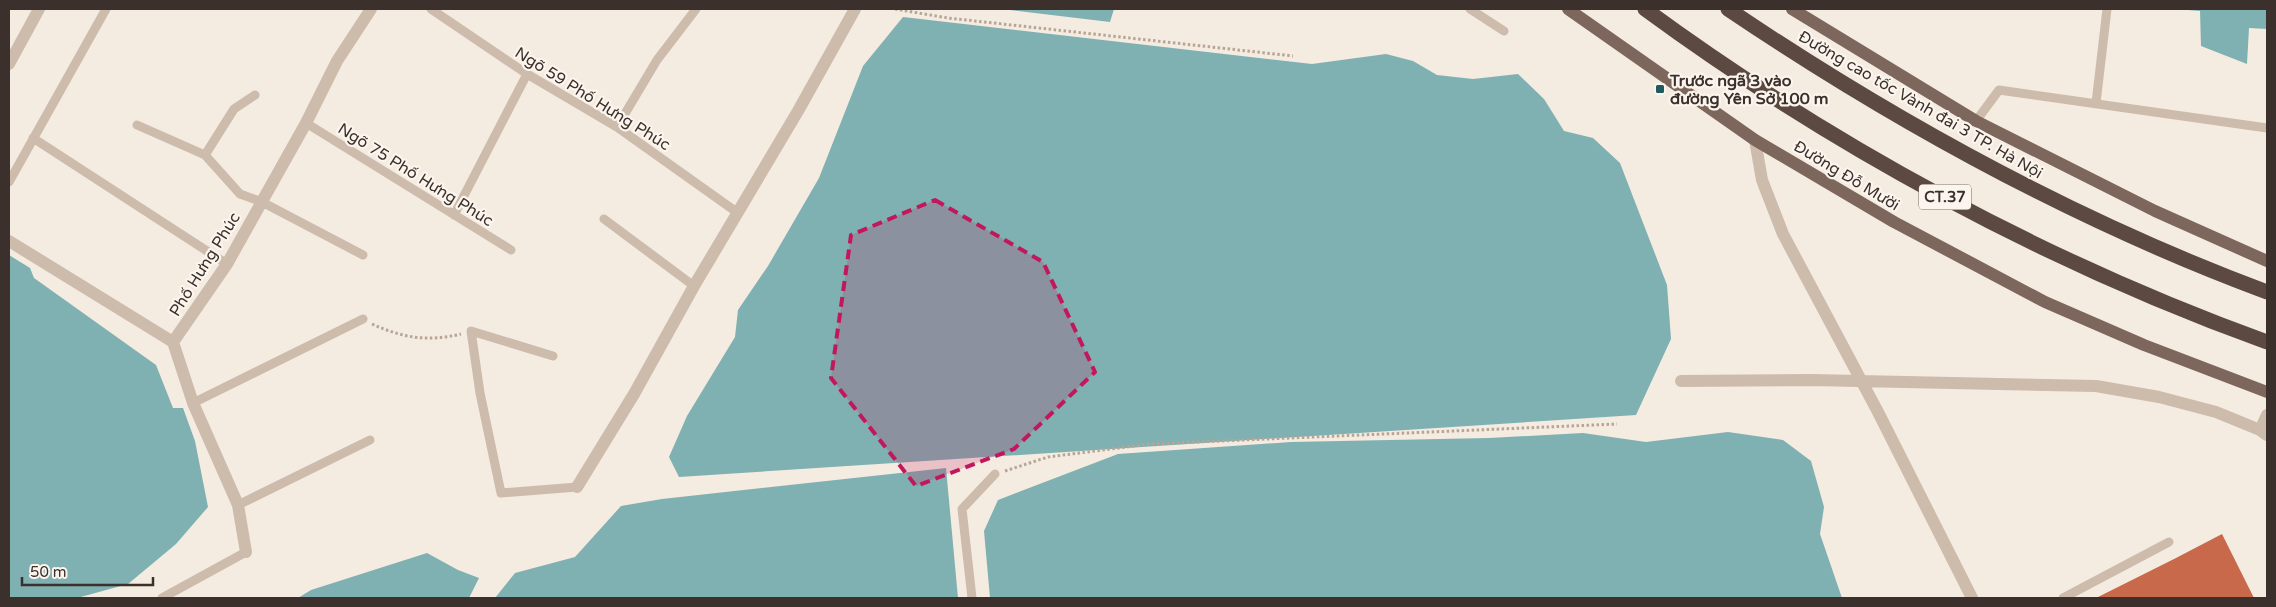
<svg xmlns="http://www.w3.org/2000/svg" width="2276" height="607" font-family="'Varela Round',sans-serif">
	<rect width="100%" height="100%" fill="#f4ebe1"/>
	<!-- water -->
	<path fill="#7fb0b2" d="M1002,9h112l-4,13z
		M2175,9h92v20l-18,-1 -2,36 -46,-18 -1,-35z
		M903,17l409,47 74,-10 27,7 24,14 36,4 45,-5 26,25 20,32 29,7 27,25 47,122 4,54 -35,76 -957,62 -10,-20 18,-41 48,-79 3,-27 30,-44 51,-88 44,-112z
		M9,255l21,13 4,10 122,87 17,43h10l12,33 13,66 -32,37 -48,40 -51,14h-68z
		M1728,432l55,8 28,21 13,46 -4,27 22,64h-852l-6,-67 14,-31 120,-46 173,-12 198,-4 94,-5 63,9z
		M946,468l12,130h-463l20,-25 60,-16 46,-51 41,-7z
		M427,553l31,17 21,8 -10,20h-171l13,-8z"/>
	<!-- building -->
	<path fill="#c8694b" d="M2222,534l32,64h-158l80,-40z"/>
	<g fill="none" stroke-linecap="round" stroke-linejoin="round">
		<!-- path -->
		<path stroke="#b9a596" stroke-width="3" stroke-dasharray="2.5 2.5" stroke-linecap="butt" d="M895,9l53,9 345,38
			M372,324c31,14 56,18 89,10
			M1005,471l43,-14 102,-13 467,-20"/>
		<!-- service -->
		<path stroke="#cdbbac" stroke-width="9" d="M431,9l96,65 90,53 121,86
			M1470,9l34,22
			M2096,103l11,-94
			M1976,121l23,-31 268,38
			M306,123l205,127
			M137,125l68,30 35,39 22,8 101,53
			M617,127l40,-67 39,-51
			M33,138l194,126
			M205,155l29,-46 21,-14
			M9,182l97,-173
			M454,215l73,-141
			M604,219l90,67
			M553,356l-82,-25 9,62 21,100 76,-6
			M193,403l170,-84
			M238,505l132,-65
			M162,598l84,-46
			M972,598l-10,-89 33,-35
			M2063,598l106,-56"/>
		<!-- minor -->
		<path stroke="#cdbbac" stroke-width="12" d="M9,64l30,-55
			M1755,140l7,40 21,54 95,178 94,186
			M9,241l164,101
			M1681,381l131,-1 284,6 63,11 57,15 44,18 7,5
			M2260,430l7,-15
			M577,487l57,-93 60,-108 104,-175 57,-102"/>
		<!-- tertiary -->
		<path stroke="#cdbbac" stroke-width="12" d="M246,552l-8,-47 -45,-102 -20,-61 54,-78 79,-141 31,-62 34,-52"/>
		<!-- primary -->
		<path stroke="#7d675c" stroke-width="12" d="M1568,9l187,131 139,82 151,80 99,43 123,47
			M1792,9l184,112 179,90 112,50"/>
		<!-- motorway -->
		<path stroke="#5c4a42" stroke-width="15" d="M1645,9c188,138 403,254 622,333
			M1728,9c169,114 348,212 539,283"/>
	</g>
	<!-- marked area -->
	<path fill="#c2185b" fill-opacity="0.2" stroke="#c2185b" stroke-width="4" stroke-dasharray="10 6" stroke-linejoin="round" d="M935,200l108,62 52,110 -81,77 -98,37 -85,-108 20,-143z"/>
	<!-- markers -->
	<rect fill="#1f5a5e" stroke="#fbf5ee" stroke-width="2" x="1655" y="84" width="10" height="10" rx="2.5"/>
	<g text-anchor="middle" stroke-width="4.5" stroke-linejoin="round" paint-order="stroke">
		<!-- shield labels -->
		<rect fill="#fbf5ee" stroke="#756b66" stroke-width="1" x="1919" y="184.5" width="52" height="25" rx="4"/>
		<g font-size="15" font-weight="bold" fill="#3b302b">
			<text x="1945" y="202">CT.37</text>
		</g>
		<!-- poi labels -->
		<g font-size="16" font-weight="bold" fill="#3b302b" stroke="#fbf5ee" text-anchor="start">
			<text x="1670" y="86">Trước ngã 3 vào<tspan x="1670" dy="18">đường Yên Sở 100 m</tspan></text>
		</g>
		<!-- street labels -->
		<g font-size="16" fill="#3b302b" stroke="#fbf5ee">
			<text transform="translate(593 98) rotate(32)" y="6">Ngõ 59 Phố Hưng Phúc</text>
			<text transform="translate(1921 104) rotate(30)" y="6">Đường cao tốc Vành đai 3 TP. Hà Nội</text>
			<text transform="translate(416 174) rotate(32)" y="6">Ngõ 75 Phố Hưng Phúc</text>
			<text transform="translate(1847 175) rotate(31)" y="6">Đường Đỗ Mười</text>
			<text transform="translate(204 264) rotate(-58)" y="6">Phố Hưng Phúc</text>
		</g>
	</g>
	<!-- border -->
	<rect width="2276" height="607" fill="none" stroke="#3b302b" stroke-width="20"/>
	<!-- scale -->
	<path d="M22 577v8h131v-8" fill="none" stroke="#3b302b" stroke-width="2.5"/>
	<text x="30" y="577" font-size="15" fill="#3b302b" stroke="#fbf5ee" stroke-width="4" paint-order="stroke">50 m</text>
</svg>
